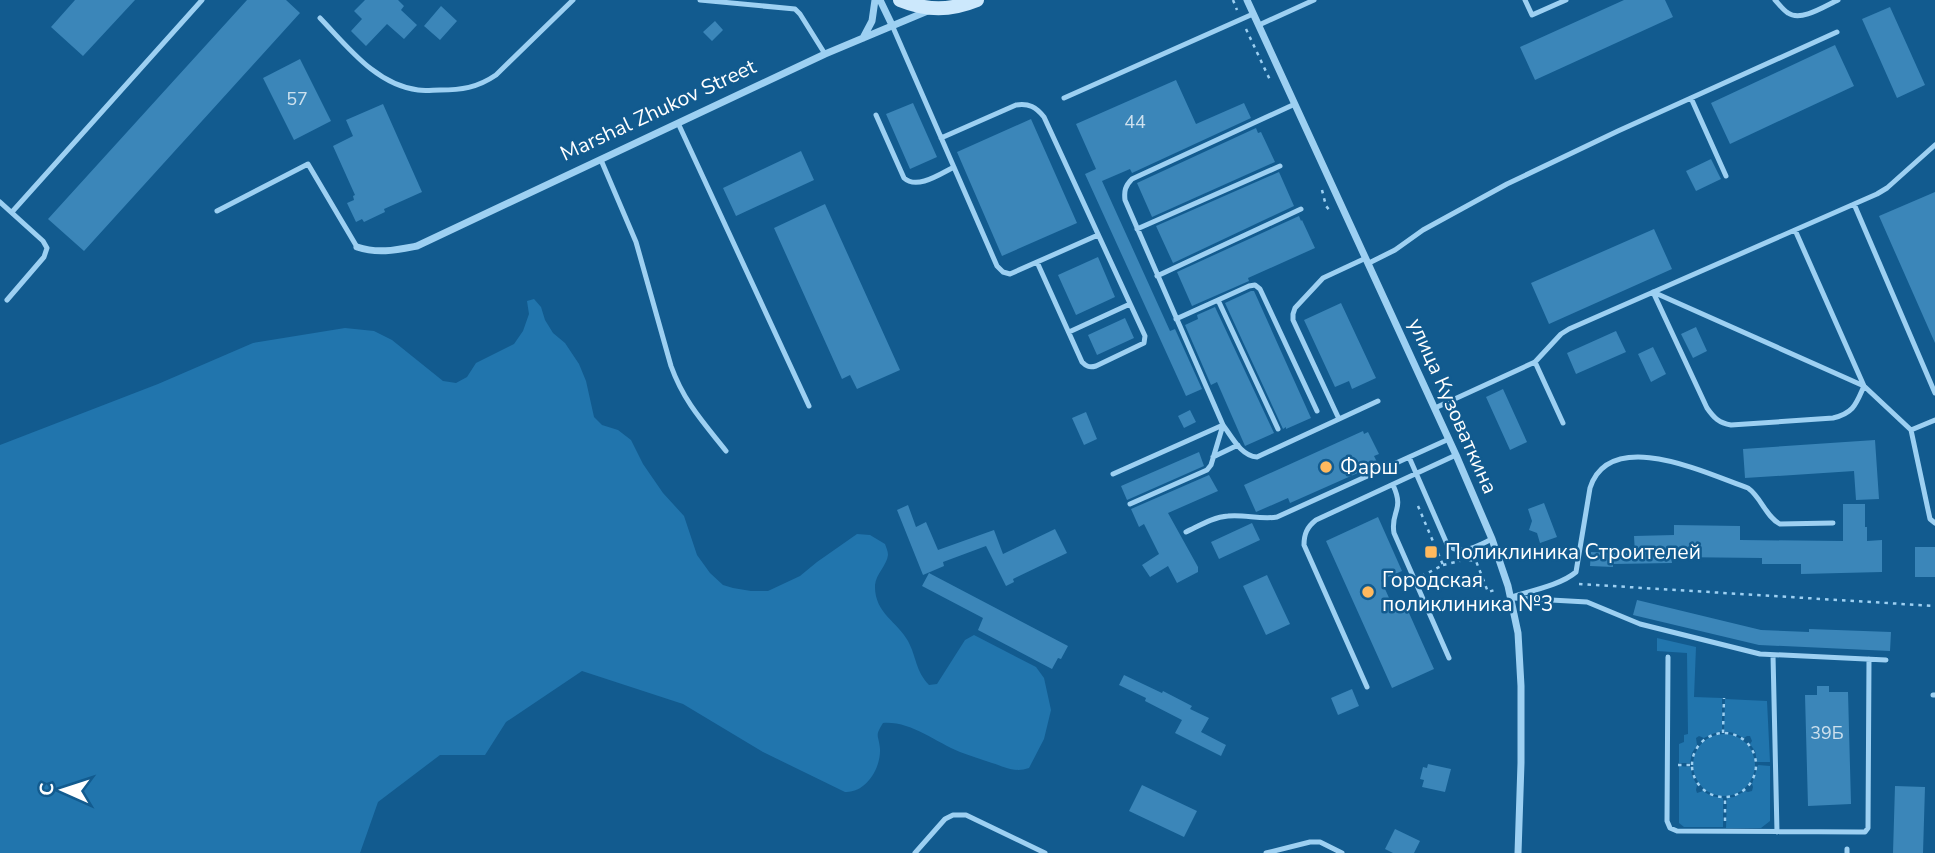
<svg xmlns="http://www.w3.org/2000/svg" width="1935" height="853" font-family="'Nunito Sans',sans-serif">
	<rect width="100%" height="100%" fill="#125b8f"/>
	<!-- green -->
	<path fill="#2175ad" d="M534,299l7,8 4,13 8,13 12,10 14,21 7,17 8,36 8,8 16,5 13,10 12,24 20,29 21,23 13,39 13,18 13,12 10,3 18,3h17l32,-15 17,-14 40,-28 13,1 15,9c1,3 3,7 3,11 -1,10 -12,19 -13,30 -1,28 23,37 33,56 9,17 7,29 21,44l8,-1 28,-44 9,-5 62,32 8,11 7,32 -7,29 -15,29c-14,5 -24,-1 -37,-5 -11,-4 -22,-7 -32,-11 -25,-10 -49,-31 -77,-29 -9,14 -4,12 -3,26 1,19 -14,44 -35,43l-82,-40 -80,-48 -101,-33 -76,51 -21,33h-45l-62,47 -18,51h-360v-408l158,-61 95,-41 92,-15 29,3 18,9 51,41 13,2 11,-6 9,-14 38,-19 9,-13 6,-17 -2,-13z
		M1657,638l39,9 -2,50 28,1v33l-10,3 -8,4 -5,-2 -3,2 1,7 -5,8 -2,10h-11v-19l5,-2v-7l4,-1 -1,-81 -30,-2z
		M1725,699l42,2 3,61h-13l-2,-11 -5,-7 2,-3 -2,-5h-3l-3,2 -10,-5 -10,-2z
		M1693 765a31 31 0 1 1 62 0a31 31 0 1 1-62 0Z
		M1758,765l12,1v55l-9,7h-35l1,-30 7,-1 11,-6 3,1 4,-1 1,-4 -1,-3z
		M1679,766l12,1 1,9 5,9 -1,5 1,3 6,-2 8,5 12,2v29h-39l-5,-4z"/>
	<!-- building -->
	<path fill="#3b86b9" d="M75,0h60l-52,56 -32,-29z
		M247,0h39l14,13 -216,238 -36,-32z
		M365,0h33l6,6 -3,4 16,15 -13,14 -17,-15 -21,22 -15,-15 11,-12 -8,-8z
		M1624,0h41l8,17 -138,63 -15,-33z
		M441,6l16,15 -17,19 -16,-14z
		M1890,7l35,78 -28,13 -35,-79z
		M715,21l8,9 -11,11 -9,-9z
		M1835,45l19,41 -124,58 -19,-41z
		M300,59l31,62 -37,19 -31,-62z
		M1176,80l20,44 48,-21 7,15 -119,55 -2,-4 -28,12 68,150 5,-2 27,60 -16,7 -101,-222 11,-5 -20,-45z
		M913,103l24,54 -27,12 -24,-55z
		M383,104l39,88 -38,17 1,3 -21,10 -2,-3 -6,3 -9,-19 7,-3 -1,-4 2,-1 -22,-49 20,-10 -7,-16z
		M1031,119l46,104 -75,33 -45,-104z
		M1256,128l2,5 3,-1 14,30 -123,55 -15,-34z
		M801,151l13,29 -78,36 -13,-28z
		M1711,159l10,20 -25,12 -10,-20z
		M1279,172l15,34 -121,57 -17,-37z
		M1935,192v151l-56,-127z
		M825,204l75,166 -43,19 -7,-14 -8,4 -68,-151z
		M1299,216l2,5 1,-1 13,28 -67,30 1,3 -57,25 -15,-34z
		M1654,229l18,40 -123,55 -18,-41z
		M1098,257l17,40 -39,18 -18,-40z
		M1251,291h3l57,127 -25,11v-2l-3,2 -58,-126z
		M1341,303l35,75 -24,11 -3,-8 -14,6 -31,-67z
		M1215,307l59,126 -29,13 -28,-64 -6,3 -26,-60 13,-6 -1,-4z
		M1125,318l9,20 -37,17 -9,-20z
		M1696,327l11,24 -14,7 -12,-24z
		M1616,331l10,21 -50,22 -9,-21z
		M1653,347l13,27 -15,8 -13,-28z
		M1503,389l24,53 -17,8 -24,-53z
		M1190,410l6,12 -12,6 -6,-12z
		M1086,412l11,27 -13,6 -12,-27z
		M1363,431l1,3 4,-2 11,22 -5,2 4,8 -88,39 -2,-5 -32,14 -12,-27z
		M1875,440l4,59 -23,1 -2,-29 -109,7 -2,-29z
		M1199,452l5,14 -77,34 -6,-14z
		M1209,475l9,16 -50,22 30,54v5l-21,11 -9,-17 -18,11 -8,-12 17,-11 -15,-30 -5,3 -8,-18z
		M1544,503l13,34 -17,6 -3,-10 -8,-3 3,-9 -4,-12z
		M1843,504h22v23h2v14l15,-1v32l-81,2v-10h-39v-6l-91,-1 1,6 -59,1v3l-23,-1 1,-14 44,2 -1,-18 40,-1v-10l66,1v14l103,1z
		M908,505l8,22 10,-5 12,28 56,-20 9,24 52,-25 12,24 -54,26 1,3 -8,4 -20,-40 -43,16 1,4 -21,9 -26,-65z
		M1378,517l24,54 -21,9 13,29 11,-5 29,65 -42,19 -66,-147z
		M1252,523l8,17 -41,19 -8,-17z
		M1915,547h20v30h-20z
		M929,573l139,73 -7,13 -3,-1 -6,11 -74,-39 5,-12 -61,-32z
		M1267,575l23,49 -24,11 -23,-49z
		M1637,600l124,30 48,2v-3l82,3 -1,19 -131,-6 -126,-30z
		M1124,675l38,18 1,-2 29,15 -2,3 19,9 -8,14 25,13 -5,11 -46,-23 7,-13 -37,-19 1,-3 -27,-13z
		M1817,686h12v6h19l3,112 -43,2 -3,-111h12z
		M1352,689l7,17 -21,9 -7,-17z
		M1428,764l23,5 -6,23 -23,-5 2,-7 -4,-1 3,-12 4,1z
		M1142,785l55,26 -13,26 -55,-26z
		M1895,786l30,1 -2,66h-30z
		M1395,829l25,12 -6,12h-21l-8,-4z"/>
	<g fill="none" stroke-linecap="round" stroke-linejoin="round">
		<!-- path -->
		<path stroke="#9dd0f2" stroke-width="2.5" stroke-dasharray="3.5 5" stroke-linecap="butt" d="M1233,0l4,10
			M1246,29l24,51
			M1322,190l4,16 5,6
			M1418,506l25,59 -21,11
			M1469,560l7,1 12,31 10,-3
			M1443,565l17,-4
			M1579,584l356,22
			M1692 765a32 32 0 1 1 64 0a32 32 0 1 1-64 0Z
			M1723,733l1,-35
			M1678,765h14
			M1725,821v-24"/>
		<!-- lane -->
		<path stroke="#9dd0f2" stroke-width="5" d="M700,0l95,9 5,5 25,40
			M1525,0l7,15 34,-15
			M1775,0c4,4 8,10 13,13 13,9 37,-7 50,-13
			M320,18c27,28 56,67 98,72 7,1 15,0 22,0 21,0 37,-2 56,-15l77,-75
			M892,25l105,241 6,6 7,2 88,-39
			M1259,25l55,-25
			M1064,98l189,-84
			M1691,98l35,78
			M876,115l28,63c13,12 36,-4 50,-11
			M678,123l131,283
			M941,138l75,-33c13,-2 20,2 28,12l101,219 -1,7 -48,23c-7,2 -10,0 -14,-4l-45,-100
			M601,160l35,82 35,124c13,36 32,56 55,85
			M0,202l43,39 4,7 -3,9 -37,43
			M1854,204l81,189
			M217,211l91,-47 49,83
			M12,212l190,-212
			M1137,229l143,-63
			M1369,263l26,-13 28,-20 84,-46 111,-53 219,-99
			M1157,276l144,-67
			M1653,292l54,116c7,10 12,15 24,17l102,-7c21,-5 23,-14 31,-32l-69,-156
			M1653,292l211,94 47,44 19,89 5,4
			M1218,300l60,129
			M1176,319l73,-33 6,-1 5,4 57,122
			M1069,332l61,-28
			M1535,362l28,61
			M1435,408l100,-46 26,-28 8,-5 308,-135 10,-6 48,-43
			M1339,419l-46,-99v-6l2,-6 28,-30 43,-20
			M1911,430l24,-10
			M1213,457l25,-12
			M1409,457l38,87c13,13 30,2 45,-5
			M1113,474l110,-49c9,12 18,31 34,32l121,-56
			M1393,485c12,26 -3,26 1,48l55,125
			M1130,504l77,-34 4,-5 12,-40 -98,-225c-1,-9 0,-14 7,-21l163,-75
			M1186,532c13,-6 27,-15 42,-16 16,-2 33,4 49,1l172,-78
			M1511,597c19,-6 50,-12 65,-25l14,-84c20,-62 118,-14 158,0 13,9 18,29 32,36l53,-1
			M1514,598l73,4 53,22 120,30 126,6
			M1773,655l4,177
			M1668,657l-1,164 3,7 7,3 182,1h6l3,-4 1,-169
			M1367,687l-63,-142c0,-11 3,-18 12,-25l140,-65
			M1933,695h2
			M1847,849v4
			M915,853l30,-34 8,-4h13l79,38
			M1266,853l44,-11h10l22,11"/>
		<!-- street -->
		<path stroke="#9dd0f2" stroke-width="7" d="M880,0l12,25
			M1247,0l209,455 36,84 16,47 10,47 3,53v77l-3,90
			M863,38l9,-17 3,-21
			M357,247c21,7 39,3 60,-1l408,-192 105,-44"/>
		<!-- secondary -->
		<path stroke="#cce8fc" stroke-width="14" d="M900,0c27,11 50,11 77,0"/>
	</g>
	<!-- markers -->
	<g fill="#ffb95e" stroke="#125b8f" stroke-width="2.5">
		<circle cx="1326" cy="467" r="7"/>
		<rect x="1424" y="545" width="14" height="14" rx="3.5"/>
		<circle cx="1368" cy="592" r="7"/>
	</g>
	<g text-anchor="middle" stroke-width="5" stroke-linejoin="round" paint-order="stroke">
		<!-- number labels -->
		<g font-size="18" fill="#cee1ee">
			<text x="297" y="105">57</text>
			<text x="1135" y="128">44</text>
			<text x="1827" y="739">39Б</text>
		</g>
		<!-- street labels -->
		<g font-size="21" fill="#fff" stroke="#125b8f">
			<text transform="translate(658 110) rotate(-25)" y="7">Marshal Zhukov Street</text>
			<text transform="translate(1453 406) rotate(66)" y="7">улица Кузоваткина</text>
		</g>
		<!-- poi labels -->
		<g font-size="21" fill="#fff" stroke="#125b8f" text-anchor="start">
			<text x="1340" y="474">Фарш</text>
			<text x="1445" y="559">Поликлиника Строителей</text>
			<text x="1382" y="587">Городская<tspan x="1382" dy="24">поликлиника №3</tspan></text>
		</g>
	</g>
	<!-- north arrow -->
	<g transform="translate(63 790) rotate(273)" stroke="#125b8f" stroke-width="5" paint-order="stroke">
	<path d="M0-5L12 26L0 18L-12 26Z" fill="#ffffff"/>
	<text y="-10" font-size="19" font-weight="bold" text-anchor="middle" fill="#ffffff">С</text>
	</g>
</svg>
